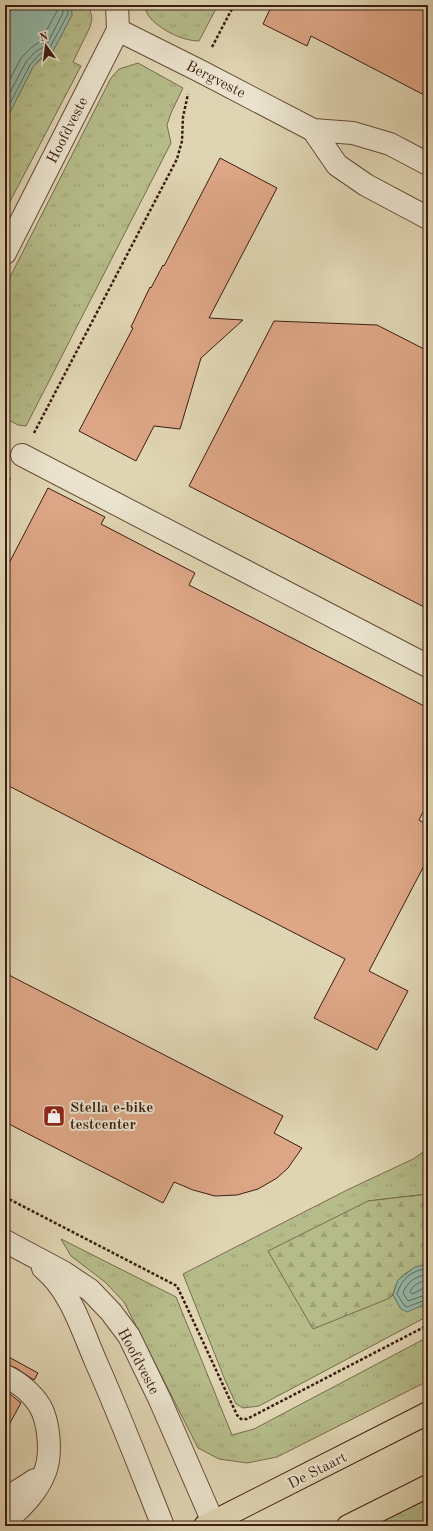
<svg xmlns="http://www.w3.org/2000/svg" width="433" height="1531" font-family="'Old Standard TT',serif">
	<defs>
		<pattern id="grass-tufts" width="24" height="20" patternUnits="userSpaceOnUse"><rect width="24" height="20" fill="#b5bc8a"/><path d="M3 7l-1-3M5 7V3M7 7l1-3M15 17l-1-3M17 17v-4M19 17l1-3" fill="none" stroke="#9da176"/></pattern>
		<pattern id="forest-firs" width="22" height="20" patternUnits="userSpaceOnUse"><rect width="22" height="20" fill="#b5bc8a"/><path d="M5 1l3.5 6h-7zM16 11l3.5 6h-7z" fill="#9da176"/></pattern>
	</defs>
	<rect width="100%" height="100%" fill="#e0d5b3"/>
	<filter id="stains"><feTurbulence type="fractalNoise" baseFrequency=".005" numOctaves="4"/><feColorMatrix values="0 0 0 0 .2 0 0 0 0 .09 0 0 0 0 .02 0 0 0 .5 -.17"/></filter>
	<radialGradient id="worn" r=".72"><stop offset=".6" stop-color="#630" stop-opacity="0"/><stop offset="1" stop-color="#630" stop-opacity=".3"/></radialGradient>
	<!-- grass -->
	<path fill="url(#grass-tufts)" stroke="#796c4e" d="M71,5h18l3,13 -2,9 -17,35 8,4 -76,145v-89l28,-55 8,-8 11,-6 20,-38z
		M143,5h75l-19,36c-16,0 -36,-10 -48,-22 -4,-4 -5,-10 -8,-14z
		M138,63l45,25 -12,25 -4,12 4,18 -145,283 -8,-1 -13,-7v-131l106,-209 8,-9z
		M428,1149v45l-60,7 22,97 3,-3 8,14 19,-2 8,-4v13l-169,90 -16,2 -7,-4 -11,-24 -42,-106 164,-84 66,-31z
		M61,1239l115,58 56,138 22,-6 174,-92v44l-151,76 -30,6 -28,-4 -21,-11 -74,-146 -19,-20 -34,-26z
		M428,1495v31h-62z"/>
	<!-- forest -->
	<path fill="url(#forest-firs)" stroke="#796c4e" d="M428,1194v70c-9,2 -25,8 -30,17 -4,5 -3,12 -8,17l-77,31 -45,-78 100,-50z"/>
	<!-- water -->
	<path fill="#94b9a8" stroke="#717b6c" d="M5,5h66l1,10 -20,38 -11,5 -8,9 -28,55z
		M428,1264v39l-21,9 -6,-3 -8,-14 5,-15 17,-13z"/>
	<g fill="none" stroke-linecap="round" stroke-linejoin="round">
		<!-- shore -->
		<path stroke="#686b5c" stroke-width="1" d="M5,89l16,-31 11,-11 9,-6 16,-30 -1,-6
			M5,102l21,-40 10,-11 10,-5 17,-33 -1,-8
			M5,113l25,-48 9,-10 10,-6 19,-35 -1,-9
			M428,1268c-17,3 -26,10 -31,26l7,11 3,2 21,-8
			M428,1274c-12,2 -21,8 -25,19l5,8 20,-7
			M428,1280c-7,1 -16,5 -18,12l2,2 10,-5 6,-1"/>
	</g>
	<!-- building -->
	<path fill="#dda686" stroke="#3d1d11" d="M272,5h156v92l-117,-61 -4,10 -44,-22z
		M220,158l57,30 -68,130 34,2 -42,38 -21,71 -26,-3 -18,35 -57,-30 54,-103 -2,-1 19,-40 1,1 12,-23 1,1z
		M274,321l103,4 51,26v258l-239,-123z
		M48,488l57,29 -4,7 94,49 -6,12 239,123v94l-9,18 9,5v33l-59,113 39,20 -31,59 -63,-32 31,-59 -340,-175v-213z
		M5,973l278,143 -9,17 28,15 -14,20 -11,10 -19,11 -21,6 -22,1 -22,-6 -19,-8 -11,21 -158,-81z
		M5,1355l33,18 -4,7 -18,-12 -11,-4z
		M5,1390l16,13 -16,29z"/>
	<g fill="none" stroke-linecap="round" stroke-linejoin="round">
		<!-- minor casing -->
		<g stroke="#664b3a" stroke-width="24">
			<path id="minor" d="M118,30l82,41 113,59 40,3 37,11 38,20
				M313,130l24,35 29,20 62,33
				M5,253l113,-223 -1,-25
				M22,455l406,211
				M5,1241l58,31 27,18 21,22 18,24 31,64 53,122
				M43,1268c28,23 39,62 53,94 24,54 45,109 67,164
				M5,1376c13,6 27,17 35,30 9,16 12,48 5,66 -7,19 -24,37 -40,49
				M5,1499l30,-19"/>
		</g>
		<!-- major casing -->
		<g stroke="#3d1d11" stroke-width="24">
			<path id="major" d="M205,1526l223,-113
				M348,1526l80,-40"/>
		</g>
		<!-- path -->
		<path stroke="#3d1d11" stroke-width="2.5" stroke-dasharray="3 2" stroke-linecap="butt" d="M212,47l22,-42
			M34,433l143,-274 5,-18 1,-24 5,-23
			M5,488l5,-10
			M5,1197l172,89 60,129 4,4h6l181,-94"/>
		<!-- minor -->
		<use href="#minor" stroke="#ebe4ce" stroke-width="22"/>
		<!-- major -->
		<use href="#major" stroke="#e0d5b3" stroke-width="22"/>
	</g>
	<!-- icons -->
	<defs>
		<g id="shop-square" transform="scale(1.15)"><rect x="-9" y="-9" width="18" height="18" rx="4" fill="#8f2418" stroke="#ebe4ce"/><path d="M-5-2.5h2.3a2.7 3.5 0 0 1 5.4 0H5L5.5 6h-11ZM-1.5-2.5h3a1.5 2.3 0 0 0-3 0Z" fill="#fff"/></g>
	</defs>
	<g fill-rule="evenodd">
		<use href="#shop-square" x="54" y="1116"/>
	</g>
	<g text-anchor="middle" stroke-width="4" stroke-linejoin="round" paint-order="stroke">
		<!-- street labels -->
		<g font-size="15" fill="#3d1d11" stroke="#ebe4ce">
			<text transform="translate(216 79) rotate(27)" y="5">Bergveste</text>
			<text transform="translate(67 130) rotate(-63)" y="5">Hoofdveste</text>
			<text transform="translate(139 1361) rotate(62)" y="5">Hoofdveste</text>
			<text transform="translate(317 1470) rotate(-27)" y="5">De Staart</text>
		</g>
		<!-- poi labels -->
		<g font-size="15" font-weight="bold" fill="#3d1d11" stroke="#ebe4ce" text-anchor="start">
			<text x="70" y="1112">Stella e-bike<tspan x="70" dy="17">testcenter</tspan></text>
		</g>
	</g>
	<!-- margin -->
	<rect width="433" height="1531" fill="none" stroke="#e0d5b3" stroke-width="20"/>
	<rect x="6" y="6" width="421" height="1519" fill="none" stroke="#3d1d11" stroke-width="2"/>
	<rect x="10" y="10" width="413" height="1511" fill="none" stroke="#3d1d11"/>
	<!-- north arrow -->
	<g transform="translate(46 46) rotate(346)" stroke="#ebe4ce" stroke-width="3" paint-order="stroke">
	<path d="M0-3L7 15L0 10L-7 15Z" fill="#3d1d11"/>
	<text y="-6" font-size="11" font-weight="bold" text-anchor="middle" fill="#3d1d11">N</text>
	</g>
	<rect width="100%" height="100%" filter="url(#stains)"/>
	<rect width="100%" height="100%" fill="url(#worn)"/>
</svg>
